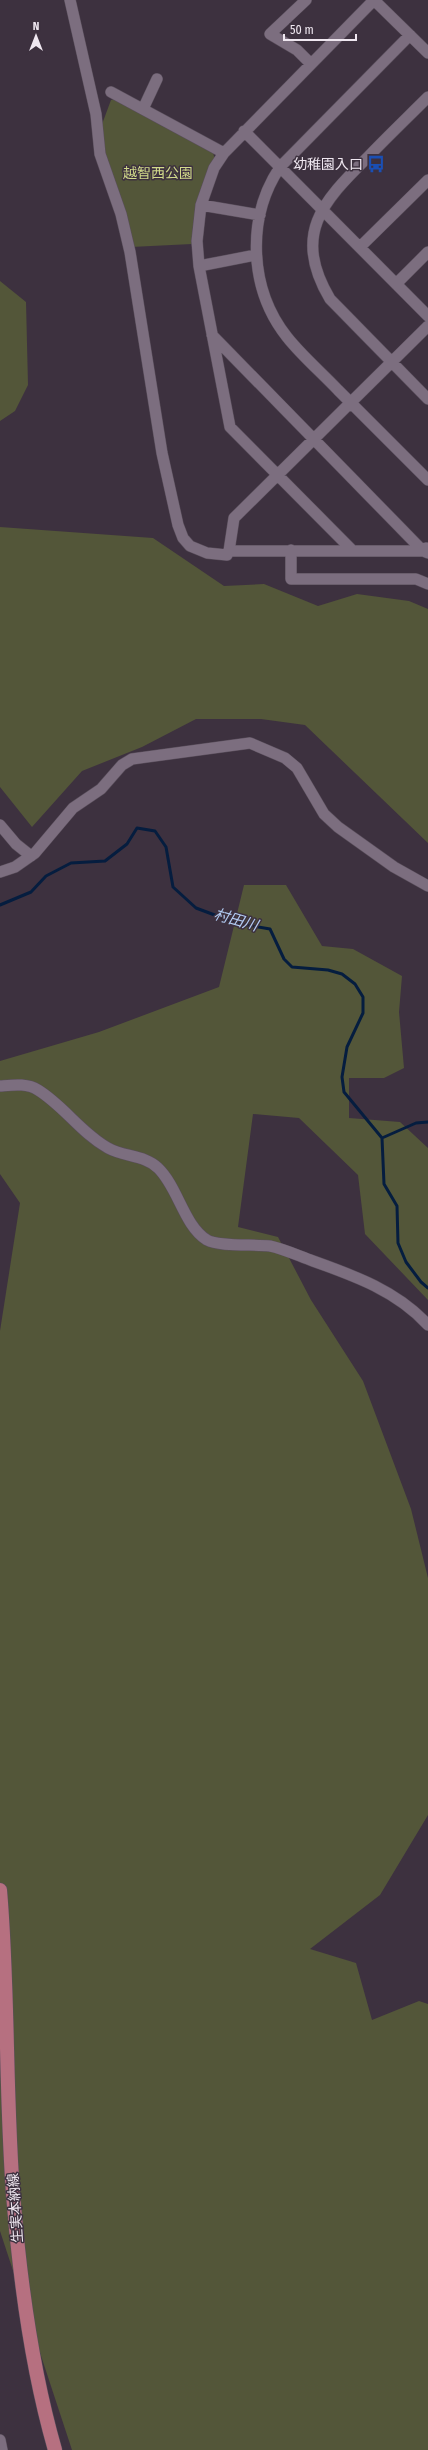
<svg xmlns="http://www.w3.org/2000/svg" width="428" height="2450" font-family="'Fira Sans Condensed','Noto Sans JP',sans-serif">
	<rect width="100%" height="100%" fill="#3d313f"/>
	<!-- green -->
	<path fill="#535639" d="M116,99l97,53 2,9c-17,27 -22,52 -23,83l-61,3 -26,-93 -4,-27 10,-27z
		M0,281l26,21 2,83 -13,26 -15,10z
		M0,527l153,11 71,48 40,-2 54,22 39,-12 52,7 19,8v234l-123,-118 -44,-6h-65l-54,28 -60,24 -50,56 -32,-40z
		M244,885h42l36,61 31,3 49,27 -3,36 5,56 -20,10h-35v40l51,4 28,26v152l-63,-66 -7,-59 -59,-57 -46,-4 -15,113 40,10 33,63 52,81 48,128 17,69v237l-48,80 -70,54 46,14 16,57 47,-19 9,3v446h-356l-72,-219v-900l20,-128 -20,-29v-113l99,-29 120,-45z"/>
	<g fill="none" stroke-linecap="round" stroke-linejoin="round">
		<!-- stream -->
		<path stroke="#051d3f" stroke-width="3" d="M0,905l31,-13 15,-16 25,-13 34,-2 22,-17 10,-16 18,3 11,16 7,40 23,21 40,15 34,6 14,30 8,8 36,3 14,4 13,10 8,13v16l-16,34 -5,30 2,15 38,46 2,46 13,22 1,37 8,19 15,20 7,6
			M382,1138l34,-15 12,-1"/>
		<!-- minor casing -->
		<g stroke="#594e5b" stroke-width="12">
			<path id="minor" d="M70,0l26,114 4,40 21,60 9,38 32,201 16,72 5,13 7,8 17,7 20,2 2,-4
				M306,0l-36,34 27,16 14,14
				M374,0l54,53
				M410,35l-130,132c-34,51 -31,122 7,170 15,19 34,35 51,53 30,30 60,60 90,90
				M111,92l113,61
				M428,97c-20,20 -41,40 -61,61 -45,44 -75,77 -37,141l98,100
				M143,109l14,-30
				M244,131l184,185
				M201,205l59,10
				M360,247l68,-67
				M199,266l57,-11
				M396,284l32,-32
				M428,326l-194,192 -5,33h194l5,2
				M212,335l211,216 3,-3
				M291,550v29h125l12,5
				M352,550l-122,-123 -31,-161 -2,-25 4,-36 13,-37 10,-15 150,-153
				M0,825l16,19 15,12
				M0,872l15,-5 20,-14 38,-45 28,-19 21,-24 10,-6 118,-16 35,15 12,10 27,46 14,13 56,40 34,19
				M0,1086c13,-1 27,-3 38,4 26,16 43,43 70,58 16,9 37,7 50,20 20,19 26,58 49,72 13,7 46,4 63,6 14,3 29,10 43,15 42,15 84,30 115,64
				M0,2440l2,10"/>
		</g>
		<!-- major casing -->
		<g stroke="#594e5b" stroke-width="15">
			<path id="major" d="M0,1890c9,105 5,211 14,316 7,83 18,164 41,244"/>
		</g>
		<!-- minor -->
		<use href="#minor" stroke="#7c6e7f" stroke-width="11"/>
		<!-- major -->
		<use href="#major" stroke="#b67080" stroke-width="14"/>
	</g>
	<!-- icons -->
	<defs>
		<g id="bus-bare" transform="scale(1.38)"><path d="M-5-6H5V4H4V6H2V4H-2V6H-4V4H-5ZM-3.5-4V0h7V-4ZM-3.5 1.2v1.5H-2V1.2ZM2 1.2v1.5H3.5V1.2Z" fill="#1a4fb4" stroke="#3d313f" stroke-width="2.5" paint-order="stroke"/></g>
	</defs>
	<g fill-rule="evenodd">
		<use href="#bus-bare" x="376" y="164"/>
	</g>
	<g text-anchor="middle" stroke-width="3" stroke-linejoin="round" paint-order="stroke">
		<!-- poi labels -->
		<g font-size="14" fill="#efe7f0" stroke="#3d313f" text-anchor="end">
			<text x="363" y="169">幼稚園入口</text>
		</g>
		<!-- park labels -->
		<g font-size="14" fill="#d1da8a" stroke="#3d313f">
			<text x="158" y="178">越智西公園</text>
		</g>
		<!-- street labels -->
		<g font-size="14" fill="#efe7f0" stroke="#3d313f">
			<text transform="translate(15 2208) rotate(-94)" y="5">生実本納線</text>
		</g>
		<!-- water labels -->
		<g font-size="15" font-style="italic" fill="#b3cdf4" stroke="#3d313f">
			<text transform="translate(236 920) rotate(16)" y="5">村田川</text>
		</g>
	</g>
	<!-- north arrow -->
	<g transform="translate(36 36)" stroke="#3d313f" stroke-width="3" paint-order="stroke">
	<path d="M0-3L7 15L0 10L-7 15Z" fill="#efe7f0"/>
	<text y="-6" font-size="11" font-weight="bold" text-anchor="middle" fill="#efe7f0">N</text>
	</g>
	<!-- scale -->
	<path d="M284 34v6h72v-6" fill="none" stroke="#efe7f0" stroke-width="2"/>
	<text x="290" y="34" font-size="12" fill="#efe7f0" stroke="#3d313f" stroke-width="3" paint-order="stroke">50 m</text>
</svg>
